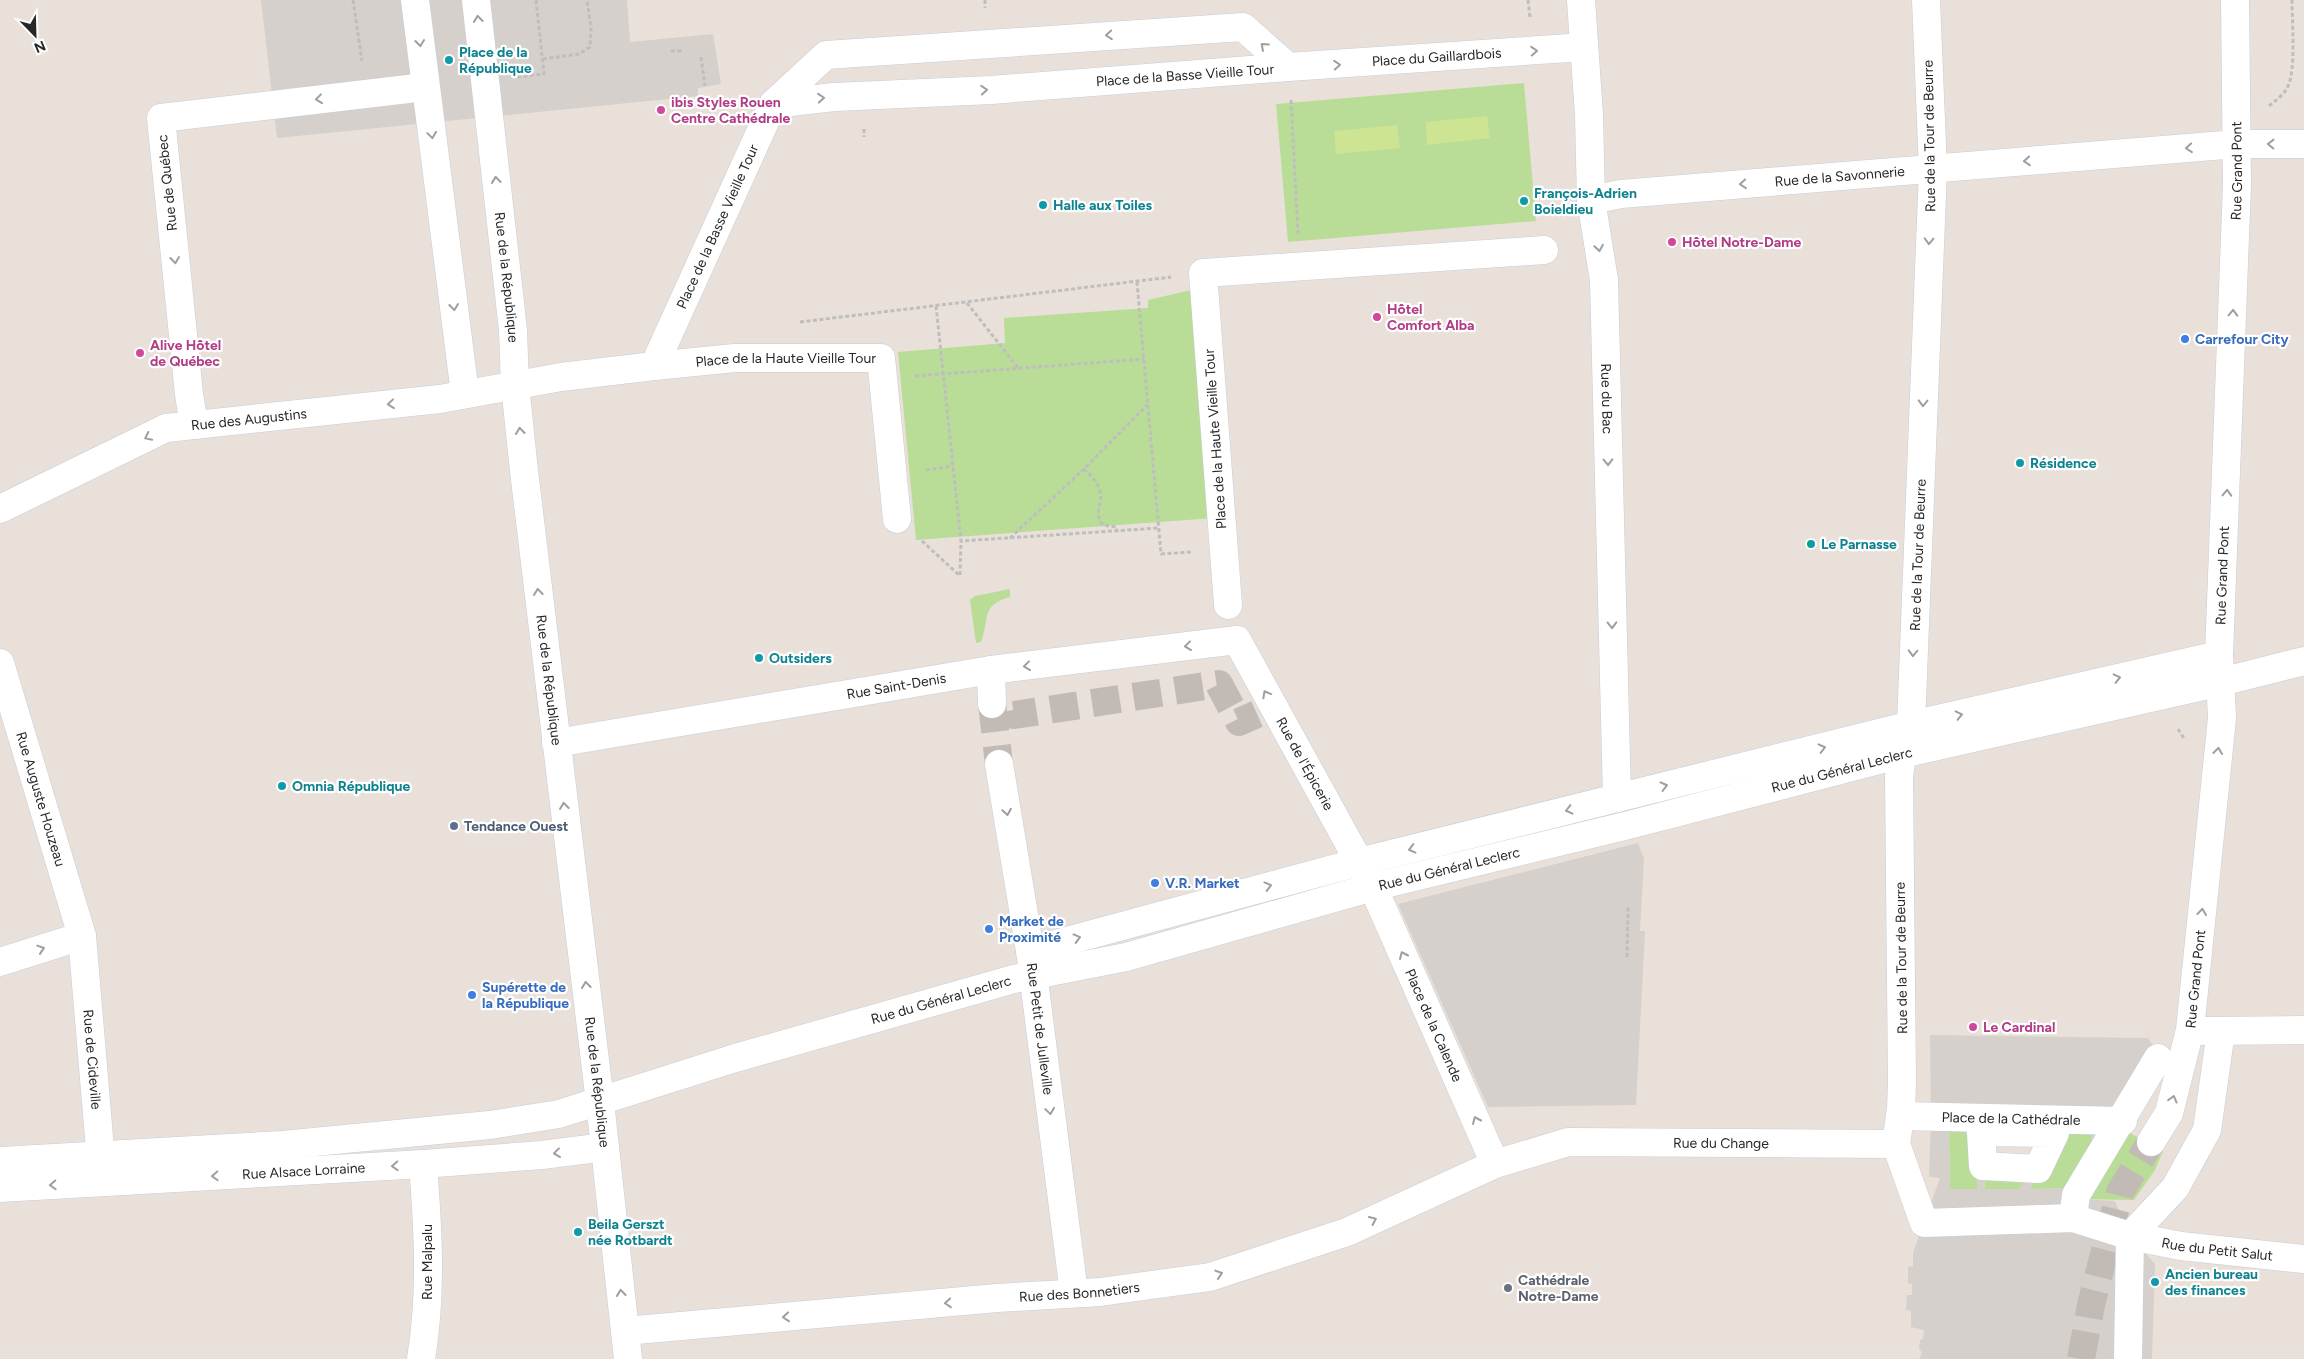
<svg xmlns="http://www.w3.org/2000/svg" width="2304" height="1359" font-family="Figtree,sans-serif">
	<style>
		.green { fill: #b9dd97 }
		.pitch { fill: #cde493 }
		.plaza { fill: #d5d0cb; fill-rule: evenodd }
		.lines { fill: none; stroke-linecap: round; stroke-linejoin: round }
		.minor-tunnel { stroke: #c2bbb5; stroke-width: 28; stroke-dasharray: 28 14; stroke-linecap: butt }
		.minor-casing { stroke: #c7cdd8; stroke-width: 29 }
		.path { stroke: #bebebe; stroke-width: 3; stroke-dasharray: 4 2.5; stroke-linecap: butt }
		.minor { stroke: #fff; stroke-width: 28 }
		.oneway { stroke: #9e9e9e }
		.culture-dot { fill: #0f9aa8; stroke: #fff; stroke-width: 2 }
		.hotel-dot { fill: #d1479c; stroke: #fff; stroke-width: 2 }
		.shop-dot { fill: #3f7fe0; stroke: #fff; stroke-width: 2 }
		.service-dot { fill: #5c6f8a; stroke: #fff; stroke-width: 2 }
		.worship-dot { fill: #6b7280; stroke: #fff; stroke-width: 2 }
		.labels { text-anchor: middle; stroke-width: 4.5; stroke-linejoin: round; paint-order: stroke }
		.culture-label { font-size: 14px; font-weight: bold; fill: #0d838f; stroke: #fff; text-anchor: start }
		.street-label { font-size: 14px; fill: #272727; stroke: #fff }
		.hotel-label { font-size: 14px; font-weight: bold; fill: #b23c85; stroke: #fff; text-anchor: start }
		.shop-label { font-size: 14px; font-weight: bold; fill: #366cbe; stroke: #fff; text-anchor: start }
		.service-label { font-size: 14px; font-weight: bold; fill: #4e5e75; stroke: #fff; text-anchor: start }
		.worship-label { font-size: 14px; font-weight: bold; fill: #5b616d; stroke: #fff; text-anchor: start }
	</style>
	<rect width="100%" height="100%" fill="#e9e0d9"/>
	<g class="green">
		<path d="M1524,83L1536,221L1288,242L1276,104Z"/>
		<path d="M1200,288L1214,518L916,540L898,352L1005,343L1004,318L1148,308V300Z"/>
		<path d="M1010,589V597C980,605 990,619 981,642L976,643L970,600L975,596Z"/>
		<path d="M1949,1131H1964L1977,1149V1189H1950Z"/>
		<path d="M2128,1132L2163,1151L2155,1170L2134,1200L2081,1199Z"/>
		<path d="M2055,1133H2092L2090,1162L2069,1188L2030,1189Z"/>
		<path d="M1983,1166L2028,1168L2020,1189H1985Z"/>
	</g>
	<g class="pitch">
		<path d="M1487,116L1490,138L1427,145L1426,122Z"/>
		<path d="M1397,125L1400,148L1336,154L1334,131Z"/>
	</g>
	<g class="plaza">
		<path d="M261,0H627L630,42L713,34L721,84L698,88V96L277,138Z"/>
		<path d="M1638,843L1644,859L1640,931H1645L1636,1105L1488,1107L1398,904Z"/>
		<path d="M1930,1035L2148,1038L2168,1070L2082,1199L2115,1201L2130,1236L2155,1264L2152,1359H1919L1922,1353L1919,1348L1920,1340L1923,1339L1924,1330L1911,1327V1311L1906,1310L1907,1295H1912V1284L1908,1283V1266L1913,1267V1253L1940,1178L1929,1177L1931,1117ZM1964,1131L1977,1149V1189H1950L1949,1132ZM1981,1132L2092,1133L2090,1162L2069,1188L2030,1189L2038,1169L2028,1168L2020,1189H1985Z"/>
	</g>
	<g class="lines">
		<g class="minor-tunnel">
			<path d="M992,704L999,764"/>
			<path d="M1013,710L1014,715L1219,684L1239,722L1257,714"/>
			<path d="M2081,1359L2091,1305L2120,1192L2151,1142"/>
		</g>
		<defs>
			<g id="minor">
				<path d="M415,0L465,394"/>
				<path id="s1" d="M476,0L513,330L515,385L524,471L600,1102L628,1359"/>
				<path id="s2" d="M1581,0L1589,115L1591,200L1604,280L1617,798"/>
				<path id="s3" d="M1288,67L1584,47"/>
				<path id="s4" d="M1591,200L1621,194L2237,144H2304"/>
				<path id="s5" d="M654,366L735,358H881L897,519"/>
				<path d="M194,425L189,394L161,118L425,87"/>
				<path id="s6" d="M0,509L166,428L440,399L561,377L654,366L773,104L826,55L1243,27L1288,67L991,90L834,97L773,104"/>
				<path d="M1228,605L1203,273L1544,250"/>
				<path id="s7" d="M0,663L82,936L102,1173"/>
				<path d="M991,670L992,704"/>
				<path id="s8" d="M556,743L991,670L1237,640L1373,887L1495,1164"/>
				<path id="s9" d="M999,764L1031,957L1074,1293"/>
				<path d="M1030,951L1359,862L1911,725L2219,655"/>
				<path d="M0,962L82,936"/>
				<path d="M2204,1031L2304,1030"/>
				<path id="s10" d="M1900,1116L2123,1121"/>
				<path d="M1981,1132L2055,1133L2038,1169L1983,1166Z"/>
				<path id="s11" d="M2151,1142L2169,1113L2190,1030L2222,718L2219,655L2237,184L2235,0"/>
				<path id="s12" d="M1896,1144L1924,1223L2073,1218L2130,1236L2181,1246L2304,1259"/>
				<path id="s13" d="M0,1161L283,1145L490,1125L559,1114L732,1059L1014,979L1126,957L1373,887L1629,825L1902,754L2221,682L2304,661"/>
				<path id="s14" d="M0,1188L423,1164L542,1155L605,1147"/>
				<path d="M2073,1218L2076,1195L2158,1058"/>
				<path d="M2130,1236L2175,1188L2207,1130L2221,1031"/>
				<path id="s15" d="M625,1331L997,1298L1100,1292L1210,1277L1347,1232L1495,1164L1568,1142L1896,1144L1901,1109L1902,1083L1899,777L1902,754L1911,725L1933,169L1926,0"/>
				<path d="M421,1359C432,1294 428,1229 423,1164"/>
				<path d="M2128,1359L2130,1236"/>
			</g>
		</defs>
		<use href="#minor" class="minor-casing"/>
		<g class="path">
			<path d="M353,0L362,61"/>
			<path d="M985,0V8"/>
			<path d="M1528,0L1530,17"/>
			<path d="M671,51H682"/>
			<path d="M701,57L705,86"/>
			<path d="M543,59L579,54L590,47L591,29L587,0"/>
			<path d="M517,77L544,74L536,0"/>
			<path d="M1291,100L1298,234"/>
			<path d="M2269,106C2276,100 2285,94 2288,86C2296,70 2292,20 2292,0"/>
			<path d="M864,129V137"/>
			<path d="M1137,282L1161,554L1191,552"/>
			<path d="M967,303L1018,368"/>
			<path d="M936,306L961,541L1159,528"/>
			<path d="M800,322L1171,277"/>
			<path d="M915,376L1144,359"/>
			<path d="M1084,469C1090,475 1098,482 1100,491C1103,505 1093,513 1103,525L1116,527L1117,531"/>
			<path d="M926,470L953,466"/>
			<path d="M1010,538L1084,469L1147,405"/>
			<path d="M922,541L960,576"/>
			<path d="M960,575L961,541"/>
			<path d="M2178,729L2185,740"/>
			<path d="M1627,957L1628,907"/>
		</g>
		<use href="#minor" class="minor"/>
	</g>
	<defs><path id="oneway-chevron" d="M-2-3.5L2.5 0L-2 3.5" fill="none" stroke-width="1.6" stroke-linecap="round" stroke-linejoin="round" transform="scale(1.25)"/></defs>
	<g class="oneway">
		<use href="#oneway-chevron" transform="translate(478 19) rotate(-96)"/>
		<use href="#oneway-chevron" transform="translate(1109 35) rotate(176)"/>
		<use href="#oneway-chevron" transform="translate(420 43) rotate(83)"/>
		<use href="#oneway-chevron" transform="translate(1264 46) rotate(-138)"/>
		<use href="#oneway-chevron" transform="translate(1534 51) rotate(-4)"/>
		<use href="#oneway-chevron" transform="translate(1337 65) rotate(-4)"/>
		<use href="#oneway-chevron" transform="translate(984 90) rotate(-4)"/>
		<use href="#oneway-chevron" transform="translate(821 98) rotate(-5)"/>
		<use href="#oneway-chevron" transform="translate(319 99) rotate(173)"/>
		<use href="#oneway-chevron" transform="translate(432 135) rotate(82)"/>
		<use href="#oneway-chevron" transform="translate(2271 144) rotate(-179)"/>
		<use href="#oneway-chevron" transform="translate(2189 148) rotate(175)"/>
		<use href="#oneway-chevron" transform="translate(2027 161) rotate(175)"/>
		<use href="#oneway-chevron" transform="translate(496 180) rotate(-96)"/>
		<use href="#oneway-chevron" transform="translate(1743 184) rotate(175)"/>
		<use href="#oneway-chevron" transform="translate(1929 241) rotate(92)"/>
		<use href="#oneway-chevron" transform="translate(1599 248) rotate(81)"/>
		<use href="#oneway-chevron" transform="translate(175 260) rotate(84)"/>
		<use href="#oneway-chevron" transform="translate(454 307) rotate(83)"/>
		<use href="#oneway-chevron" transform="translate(2233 313) rotate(-88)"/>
		<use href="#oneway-chevron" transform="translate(1923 403) rotate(92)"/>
		<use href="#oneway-chevron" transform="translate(391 404) rotate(174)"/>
		<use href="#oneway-chevron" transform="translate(520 431) rotate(-96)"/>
		<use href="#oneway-chevron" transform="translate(148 437) rotate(154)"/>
		<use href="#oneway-chevron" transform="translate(1608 462) rotate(89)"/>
		<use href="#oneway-chevron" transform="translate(2227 493) rotate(-88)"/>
		<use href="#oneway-chevron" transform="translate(538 592) rotate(-97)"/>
		<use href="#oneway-chevron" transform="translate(1612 625) rotate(89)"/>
		<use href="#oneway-chevron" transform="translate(1188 646) rotate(173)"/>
		<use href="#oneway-chevron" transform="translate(1913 653) rotate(92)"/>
		<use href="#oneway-chevron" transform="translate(1027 666) rotate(173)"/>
		<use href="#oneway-chevron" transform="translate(2117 678) rotate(-13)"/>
		<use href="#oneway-chevron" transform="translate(1266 694) rotate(-119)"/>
		<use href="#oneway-chevron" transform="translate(1959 715) rotate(-13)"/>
		<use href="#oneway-chevron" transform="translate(1822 748) rotate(-14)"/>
		<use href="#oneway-chevron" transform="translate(2218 751) rotate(-84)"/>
		<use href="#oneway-chevron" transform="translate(1664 786) rotate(-14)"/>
		<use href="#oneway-chevron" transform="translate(564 806) rotate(-97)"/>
		<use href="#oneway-chevron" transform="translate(1569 810) rotate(166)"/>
		<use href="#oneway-chevron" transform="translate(1007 812) rotate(81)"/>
		<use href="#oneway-chevron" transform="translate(1412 849) rotate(166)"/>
		<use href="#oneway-chevron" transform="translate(1268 886) rotate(-15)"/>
		<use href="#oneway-chevron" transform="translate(2202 912) rotate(-84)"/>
		<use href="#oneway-chevron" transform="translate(1077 938) rotate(-15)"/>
		<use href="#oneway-chevron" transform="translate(41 949) rotate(-18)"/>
		<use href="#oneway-chevron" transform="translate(1403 955) rotate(-114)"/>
		<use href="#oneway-chevron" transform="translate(586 985) rotate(-97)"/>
		<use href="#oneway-chevron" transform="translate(2173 1099) rotate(-75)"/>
		<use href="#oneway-chevron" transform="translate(1050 1111) rotate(82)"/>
		<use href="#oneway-chevron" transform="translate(1476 1120) rotate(-114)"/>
		<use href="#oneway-chevron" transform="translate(557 1153) rotate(173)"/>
		<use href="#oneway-chevron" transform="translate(395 1166) rotate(177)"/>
		<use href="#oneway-chevron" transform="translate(215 1176) rotate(177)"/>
		<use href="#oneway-chevron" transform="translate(53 1185) rotate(177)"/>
		<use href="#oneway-chevron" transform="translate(1373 1220) rotate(-25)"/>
		<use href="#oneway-chevron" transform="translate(1219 1274) rotate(-18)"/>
		<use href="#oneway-chevron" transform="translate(621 1293) rotate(-96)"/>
		<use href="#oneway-chevron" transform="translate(948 1303) rotate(175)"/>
		<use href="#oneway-chevron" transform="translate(786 1317) rotate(175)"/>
	</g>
	<g class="culture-dot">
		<circle cx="449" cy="60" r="5"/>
		<circle cx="1524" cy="201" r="5"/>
		<circle cx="1043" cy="205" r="5"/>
		<circle cx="2020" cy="463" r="5"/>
		<circle cx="1811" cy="544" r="5"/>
		<circle cx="759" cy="658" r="5"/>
		<circle cx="282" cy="786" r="5"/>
		<circle cx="578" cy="1232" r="5"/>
		<circle cx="2155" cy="1282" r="5"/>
	</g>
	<g class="hotel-dot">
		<circle cx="661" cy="110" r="5"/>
		<circle cx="1672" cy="242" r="5"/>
		<circle cx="1377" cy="317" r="5"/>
		<circle cx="140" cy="353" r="5"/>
		<circle cx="1973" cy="1027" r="5"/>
	</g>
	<g class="shop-dot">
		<circle cx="2185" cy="339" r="5"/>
		<circle cx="1155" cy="883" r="5"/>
		<circle cx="989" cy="929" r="5"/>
		<circle cx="472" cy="995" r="5"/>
	</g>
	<circle class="service-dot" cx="454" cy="826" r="5"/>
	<circle class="worship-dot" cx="1508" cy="1288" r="5"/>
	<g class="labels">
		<g class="culture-label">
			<text x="459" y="57">Place de la<tspan x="459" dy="16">République</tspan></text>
			<text x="1534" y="198">François-Adrien<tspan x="1534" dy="16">Boieldieu</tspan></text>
			<text x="1053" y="210">Halle aux Toiles</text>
			<text x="2030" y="468">Résidence</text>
			<text x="1821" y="549">Le Parnasse</text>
			<text x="769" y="663">Outsiders</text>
			<text x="292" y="791">Omnia République</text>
			<text x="588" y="1229">Beila Gerszt<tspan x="588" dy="16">née Rotbardt</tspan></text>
			<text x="2165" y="1279">Ancien bureau<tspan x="2165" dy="16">des finances</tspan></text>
		</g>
		<g class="street-label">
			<text dy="5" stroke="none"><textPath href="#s3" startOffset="149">Place du Gaillardbois</textPath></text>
			<text transform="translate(1185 75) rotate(-4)" y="5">Place de la Basse Vieille Tour</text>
			<text transform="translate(1929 136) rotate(-91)" y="5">Rue de la Tour de Beurre</text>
			<text dy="5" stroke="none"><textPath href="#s11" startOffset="981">Rue Grand Pont</textPath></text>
			<text dy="5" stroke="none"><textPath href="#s4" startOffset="250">Rue de la Savonnerie</textPath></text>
			<text transform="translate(167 183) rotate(-96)" y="5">Rue de Québec</text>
			<text dy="5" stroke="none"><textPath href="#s6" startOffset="830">Place de la Basse Vieille Tour</textPath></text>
			<text dy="5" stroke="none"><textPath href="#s1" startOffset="279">Rue de la République</textPath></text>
			<text dy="5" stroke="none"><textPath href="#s5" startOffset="132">Place de la Haute Vieille Tour</textPath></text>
			<text dy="5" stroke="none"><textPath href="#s2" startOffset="400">Rue du Bac</textPath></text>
			<text dy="5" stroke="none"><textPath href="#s6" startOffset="268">Rue des Augustins</textPath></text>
			<text transform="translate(1215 439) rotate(-94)" y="5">Place de la Haute Vieille Tour</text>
			<text dy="5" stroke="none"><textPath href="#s15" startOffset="1890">Rue de la Tour de Beurre</textPath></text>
			<text dy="5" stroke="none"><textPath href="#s11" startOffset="576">Rue Grand Pont</textPath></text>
			<text dy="5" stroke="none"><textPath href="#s1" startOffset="684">Rue de la République</textPath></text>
			<text dy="5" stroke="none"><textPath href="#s8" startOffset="345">Rue Saint-Denis</textPath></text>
			<text dy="5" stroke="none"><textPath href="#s8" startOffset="830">Rue de l'Épicerie</textPath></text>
			<text dy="5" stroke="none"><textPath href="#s13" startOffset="1890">Rue du Général Leclerc</textPath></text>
			<text dy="5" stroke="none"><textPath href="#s7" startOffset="142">Rue Auguste Houzeau</textPath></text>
			<text dy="5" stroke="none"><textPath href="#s13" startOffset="1485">Rue du Général Leclerc</textPath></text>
			<text transform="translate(1901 958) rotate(-91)" y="5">Rue de la Tour de Beurre</text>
			<text dy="5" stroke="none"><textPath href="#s11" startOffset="171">Rue Grand Pont</textPath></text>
			<text dy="5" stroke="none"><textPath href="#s13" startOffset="960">Rue du Général Leclerc</textPath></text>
			<text dy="5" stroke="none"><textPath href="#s8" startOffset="1122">Place de la Calende</textPath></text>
			<text dy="5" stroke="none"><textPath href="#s9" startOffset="268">Rue Petit de Julleville</textPath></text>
			<text dy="5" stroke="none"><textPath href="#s7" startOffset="409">Rue de Cideville</textPath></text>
			<text dy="5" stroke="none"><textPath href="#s1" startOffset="1089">Rue de la République</textPath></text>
			<text dy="5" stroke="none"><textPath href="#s10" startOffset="111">Place de la Cathédrale</textPath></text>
			<text dy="5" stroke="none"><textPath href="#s15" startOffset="1124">Rue du Change</textPath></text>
			<text dy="5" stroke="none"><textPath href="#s14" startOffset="304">Rue Alsace Lorraine</textPath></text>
			<text dy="5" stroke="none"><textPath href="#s12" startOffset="381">Rue du Petit Salut</textPath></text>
			<text transform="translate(427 1262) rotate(-90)" y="5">Rue Malpalu</text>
			<text dy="5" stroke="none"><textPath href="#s15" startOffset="456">Rue des Bonnetiers</textPath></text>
		</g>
		<g class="hotel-label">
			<text x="671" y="107">ibis Styles Rouen<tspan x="671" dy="16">Centre Cathédrale</tspan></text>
			<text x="1682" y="247">Hôtel Notre-Dame</text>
			<text x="1387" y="314">Hôtel<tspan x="1387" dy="16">Comfort Alba</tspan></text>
			<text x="150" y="350">Alive Hôtel<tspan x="150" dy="16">de Québec</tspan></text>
			<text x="1983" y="1032">Le Cardinal</text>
		</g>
		<g class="shop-label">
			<text x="2195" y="344">Carrefour City</text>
			<text x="1165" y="888">V.R. Market</text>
			<text x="999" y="926">Market de<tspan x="999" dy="16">Proximité</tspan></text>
			<text x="482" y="992">Supérette de<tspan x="482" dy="16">la République</tspan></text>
		</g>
		<g class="service-label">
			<text x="464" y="831">Tendance Ouest</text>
		</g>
		<g class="worship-label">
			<text x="1518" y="1285">Cathédrale<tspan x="1518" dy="16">Notre-Dame</tspan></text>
		</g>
	</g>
	<g transform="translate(35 35) rotate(157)" stroke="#ffffff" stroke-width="4" paint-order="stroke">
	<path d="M0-4L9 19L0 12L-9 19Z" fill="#272727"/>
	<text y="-8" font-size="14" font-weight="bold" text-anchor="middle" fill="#272727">N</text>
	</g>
</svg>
